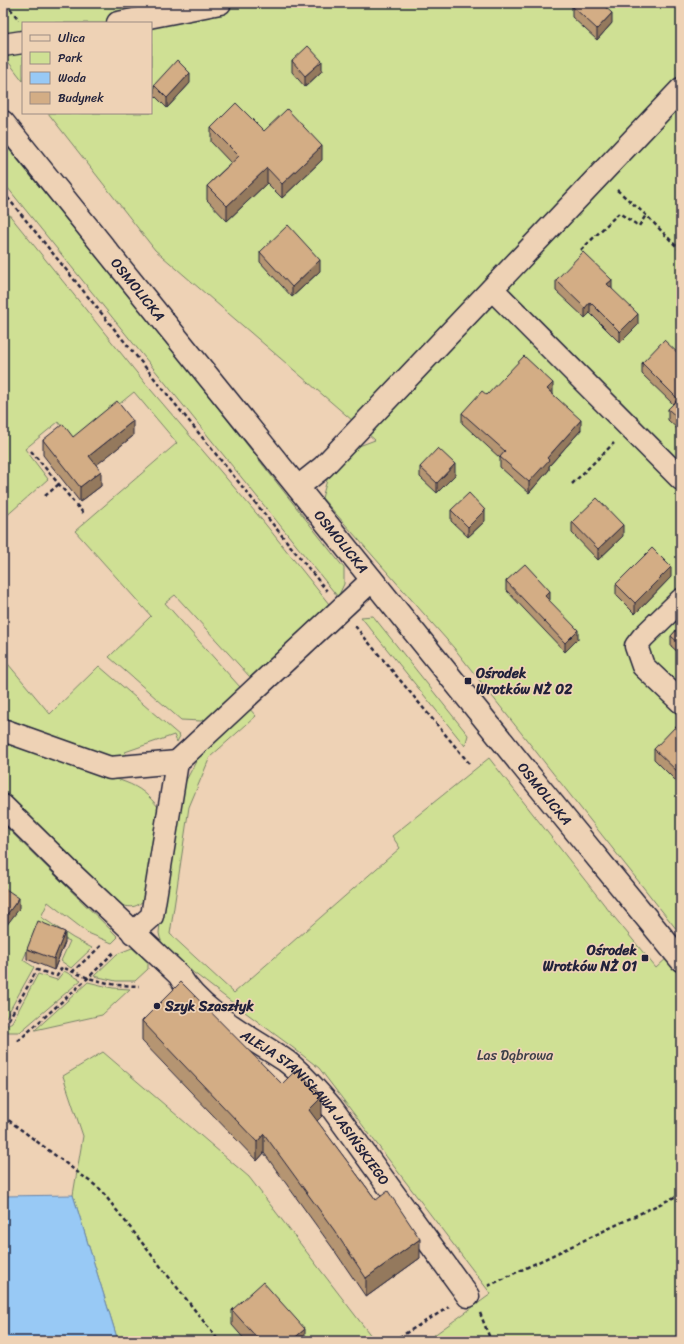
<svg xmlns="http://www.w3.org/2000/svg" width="684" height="1344" font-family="Sriracha,sans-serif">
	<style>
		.green { fill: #cfe094; stroke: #788168 }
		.water { fill: #98c9f5; stroke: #6986ab }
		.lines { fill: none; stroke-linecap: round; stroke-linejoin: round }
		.minor-casing { stroke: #22223b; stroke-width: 25 }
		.path { stroke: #22223b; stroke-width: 2.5; stroke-dasharray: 4 3; stroke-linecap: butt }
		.minor { stroke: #eed2b5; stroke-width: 22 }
		.wall { fill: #b59572; stroke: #22223b }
		.shaded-wall { fill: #94795d; stroke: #22223b }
		.building { fill: #d3ad85; stroke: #22223b }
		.poi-dot { fill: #22223b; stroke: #eed2b5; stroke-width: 1.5 }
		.labels { text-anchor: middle; stroke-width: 3.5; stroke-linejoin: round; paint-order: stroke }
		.street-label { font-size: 14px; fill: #22223b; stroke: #eed2b5 }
		.poi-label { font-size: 14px; font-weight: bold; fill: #22223b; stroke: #eed2b5; text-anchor: start }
		.park-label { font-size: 14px; fill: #3c3e48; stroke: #eed2b5 }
	</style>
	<rect width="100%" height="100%" fill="#eed2b5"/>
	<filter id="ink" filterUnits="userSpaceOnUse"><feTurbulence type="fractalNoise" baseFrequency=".025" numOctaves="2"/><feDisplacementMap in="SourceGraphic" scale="8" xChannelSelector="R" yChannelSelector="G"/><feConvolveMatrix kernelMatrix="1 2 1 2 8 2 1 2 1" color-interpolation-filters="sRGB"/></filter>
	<g filter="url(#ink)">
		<g class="green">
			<path d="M3,3H681V935L454,648L322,498L330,469L351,449L375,440L155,250L48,113H151V23H23V81L3,55Z"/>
			<path d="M3,142L178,357L344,568V584L338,597L3,182Z"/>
			<path d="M3,207L145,383L262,520L329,604L250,677L175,595L165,603L240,687L216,716L201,721L181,720L109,657L151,616L75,531L177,443L134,392L74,441L58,422L25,449L48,479L3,519Z"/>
			<path d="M373,616L468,735L465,746L361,617Z"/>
			<path d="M3,658L50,714L99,666L180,736L177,742L174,735L125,752L129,760H114L3,717Z"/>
			<path d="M248,707L256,716L210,757L189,807L170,934L234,993L400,848L392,836L489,758L610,912L656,968L681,945V1341H426L491,1294L319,1068C283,1039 246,1014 211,986C196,974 179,963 166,949C162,944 160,939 159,933L167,855L181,790L203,748Z"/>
			<path d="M3,738L125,782C141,788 148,795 159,808L146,898C136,908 133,908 120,905L3,790Z"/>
			<path d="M3,824L118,937L112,943L88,933L48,902L41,917L73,938L92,948L71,968L61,961L70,941L37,928L23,960L34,967L6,1017L3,1019Z"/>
			<path d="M132,948L148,962V969L135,981H116L94,976L117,954Z"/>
			<path d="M64,971L81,980L20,1032H3V1028L12,1022L38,974L57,980Z"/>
			<path d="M88,982L113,988L130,989L102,1015L35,1030Z"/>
			<path d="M103,1052L249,1177L375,1341H118L73,1195L83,1136L63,1076Z"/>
		</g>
		<path class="water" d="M73,1195L118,1341H3V1196Z"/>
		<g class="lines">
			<defs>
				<g id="minor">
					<path d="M118,23L220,3"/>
					<path d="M3,45L23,42"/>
					<path id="s1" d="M3,122L540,788L681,960"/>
					<path d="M492,289L681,479"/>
					<path d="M298,487L323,467L681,89"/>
					<path d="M681,600L643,637L636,646L643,666L681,702"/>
					<path d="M3,730L110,768L177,762"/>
					<path id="s2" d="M3,806L73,875L179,975C199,1011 252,1038 286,1061C303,1074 317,1091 331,1107L468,1296"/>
					<path d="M133,933L152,916L177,762L372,580"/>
				</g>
			</defs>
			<use href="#minor" class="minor-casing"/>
			<g class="path">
				<path d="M6,3L19,20"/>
				<path d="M617,190L646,215L681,251"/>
				<path d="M3,192L327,591"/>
				<path d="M581,250L619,213L639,226L646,215"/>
				<path d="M31,451L84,514"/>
				<path d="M572,484L614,443"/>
				<path d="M45,496L59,484"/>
				<path d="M355,626L469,763"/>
				<path d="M72,972L101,946"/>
				<path d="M3,1024L9,1019L37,970L57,976L62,967L88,978L116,985L139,986"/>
				<path d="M18,1041L88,978L115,951"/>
				<path d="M3,1059L6,1045"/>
				<path d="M3,1116L100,1189L219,1341"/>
				<path d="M488,1286L681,1194"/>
				<path d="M480,1313L491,1341"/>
				<path d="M393,1341L449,1307"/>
			</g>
			<use href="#minor" class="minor"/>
		</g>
		<g class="wall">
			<path d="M572,6L612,23L597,40L572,17Z"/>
			<path d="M292,61L322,71L305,87L292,72Z"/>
			<path d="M190,83L167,108L154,95V85Z"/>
			<path d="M211,128L264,131L322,160L282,198L267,183L227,221L207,200V186L231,163L211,142Z"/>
			<path d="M260,252L320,271L292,297L260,262Z"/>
			<path d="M556,280L612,289L638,325L620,343L590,313L585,318L556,291Z"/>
			<path d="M681,356V432L668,420V409L673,404L642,374V363Z"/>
			<path d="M553,394L581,430L549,466V470L529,493L500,467V458L462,423V413L487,395Z"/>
			<path d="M133,436L96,465L101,486L80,502L43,455V440L73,437Z"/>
			<path d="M420,467L455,475L437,493L420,477Z"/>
			<path d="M451,510L485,521L468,537L451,521Z"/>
			<path d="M572,522L623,536L598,560L572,533Z"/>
			<path d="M671,577L635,614L616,595V584Z"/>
			<path d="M506,581L550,600L549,601L578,639L565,652L506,590Z"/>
			<path d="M681,625V655L671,646V636Z"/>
			<path d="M681,731L679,784L654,759V749Z"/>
			<path d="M65,942L54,970L27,959V949Z"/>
			<path d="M142,1021L282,1084L322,1116L317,1121L376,1200L420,1258L366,1297L334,1250L264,1153L257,1161L142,1041Z"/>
			<path d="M232,1310L305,1341H246L232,1325Z"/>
		</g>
		<g class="shaded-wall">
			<path d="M612,13V23L597,40V29Z"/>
			<path d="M322,61V71L305,87V76Z"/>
			<path d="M190,73V83L167,108V98Z"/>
			<path d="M322,146V160L282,198V184Z"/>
			<path d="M267,168V183L227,221V206Z"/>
			<path d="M320,260V271L292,297V287Z"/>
			<path d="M612,280V290L607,284Z"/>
			<path d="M590,302V313L585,318V308Z"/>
			<path d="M638,314V325L620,343V332Z"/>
			<path d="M553,383V394L547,389Z"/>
			<path d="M581,420V430L549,466V470L529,493V482L547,458Z"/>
			<path d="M133,421V436L89,471V456Z"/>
			<path d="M455,464V475L437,493V483Z"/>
			<path d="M101,471V486L80,502V487Z"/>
			<path d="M485,510V521L468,537V527Z"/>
			<path d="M623,525V536L598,560V549Z"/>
			<path d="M671,567V577L635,614V603Z"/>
			<path d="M550,591V600L545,605V596Z"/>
			<path d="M578,630V639L565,652V643Z"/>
			<path d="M681,771V782L679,784V773Z"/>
			<path d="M19,898V909L3,930V920Z"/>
			<path d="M65,932V942L54,970V959Z"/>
			<path d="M322,1097V1116L309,1129V1110Z"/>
			<path d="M264,1134V1153L257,1161V1142Z"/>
			<path d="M420,1239V1258L366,1297V1278Z"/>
			<path d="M305,1329V1341H291Z"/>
		</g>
		<g class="building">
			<path d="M575,3H601L612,13L597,29L572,6Z"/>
			<path d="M308,46L322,61L305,76L292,61Z"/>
			<path d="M177,60L190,73L167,98L154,85Z"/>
			<path d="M236,103L264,131L287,109L322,146L282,184L267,168L227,206L207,186L239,156L211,128Z"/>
			<path d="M288,225L320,260L292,287L260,252Z"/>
			<path d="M583,252L612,280L607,284L638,314L620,332L590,302L585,308L556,280Z"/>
			<path d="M664,340L681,356V421L668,409L678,399L642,363Z"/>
			<path d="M524,356L553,383L547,389L581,420L547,458L549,460L529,482L500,457L505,451L462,413L482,391L487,395Z"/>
			<path d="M117,401L133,421L89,456L101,471L80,487L43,440L63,424L73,437Z"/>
			<path d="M438,448L455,464L437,483L420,467Z"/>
			<path d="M469,493L485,510L468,527L451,510Z"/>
			<path d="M597,498L623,525L598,549L572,522Z"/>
			<path d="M652,548L671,567L635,603L616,584Z"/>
			<path d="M525,564L550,591L545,596L578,630L565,643L506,581Z"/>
			<path d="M681,625V645L671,636Z"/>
			<path d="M676,726L681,731V771L679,773L654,749Z"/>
			<path d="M3,887L19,898L3,920Z"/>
			<path d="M38,921L65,932L54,959L27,949Z"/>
			<path d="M181,982L282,1084L297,1069L322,1097L309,1110L376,1200L388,1191L420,1239L366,1278L334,1230L264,1134L257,1142L142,1021Z"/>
			<path d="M263,1282L305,1329L291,1341H260L232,1310Z"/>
		</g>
	</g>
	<g class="poi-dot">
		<rect x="464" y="677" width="8" height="8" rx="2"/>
		<rect x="641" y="954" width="8" height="8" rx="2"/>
		<circle cx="157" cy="1006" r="4"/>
	</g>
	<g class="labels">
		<g class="street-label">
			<text dy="5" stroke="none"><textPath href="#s1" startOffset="215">OSMOLICKA</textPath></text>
			<text dy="5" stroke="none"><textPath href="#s1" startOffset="539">OSMOLICKA</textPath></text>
			<text dy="5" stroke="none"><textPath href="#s1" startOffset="863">OSMOLICKA</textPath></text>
			<text dy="5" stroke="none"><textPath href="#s2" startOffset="436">ALEJA STANISŁAWA JASIŃSKIEGO</textPath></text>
		</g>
		<g class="poi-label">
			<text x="476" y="678">Ośrodek<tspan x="476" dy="16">Wrotków NŻ 02</tspan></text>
			<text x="637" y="955" text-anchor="end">Ośrodek<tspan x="637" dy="16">Wrotków NŻ 01</tspan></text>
			<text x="165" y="1011">Szyk Szaszłyk</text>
		</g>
		<g class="park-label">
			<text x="515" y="1060">Las Dąbrowa</text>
		</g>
	</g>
	<rect width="684" height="1344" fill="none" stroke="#eed2b5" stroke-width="16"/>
	<rect x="8" y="8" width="668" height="1328" fill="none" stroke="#22223b" stroke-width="1.5" filter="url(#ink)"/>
	<rect x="22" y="22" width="130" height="92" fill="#eed2b5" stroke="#9c8c84"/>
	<rect x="30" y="35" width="20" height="6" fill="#eed2b5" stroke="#9c8c84"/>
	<text x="58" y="42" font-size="12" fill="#22223b">Ulica</text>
	<rect x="30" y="52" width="20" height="12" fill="#cfe094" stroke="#9c8c84"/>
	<text x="58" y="62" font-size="12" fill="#22223b">Park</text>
	<rect x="30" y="72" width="20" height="12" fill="#98c9f5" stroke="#9c8c84"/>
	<text x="58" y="82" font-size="12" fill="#22223b">Woda</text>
	<rect x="30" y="92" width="20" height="12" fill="#d3ad85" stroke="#9c8c84"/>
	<text x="58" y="102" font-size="12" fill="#22223b">Budynek</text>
</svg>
